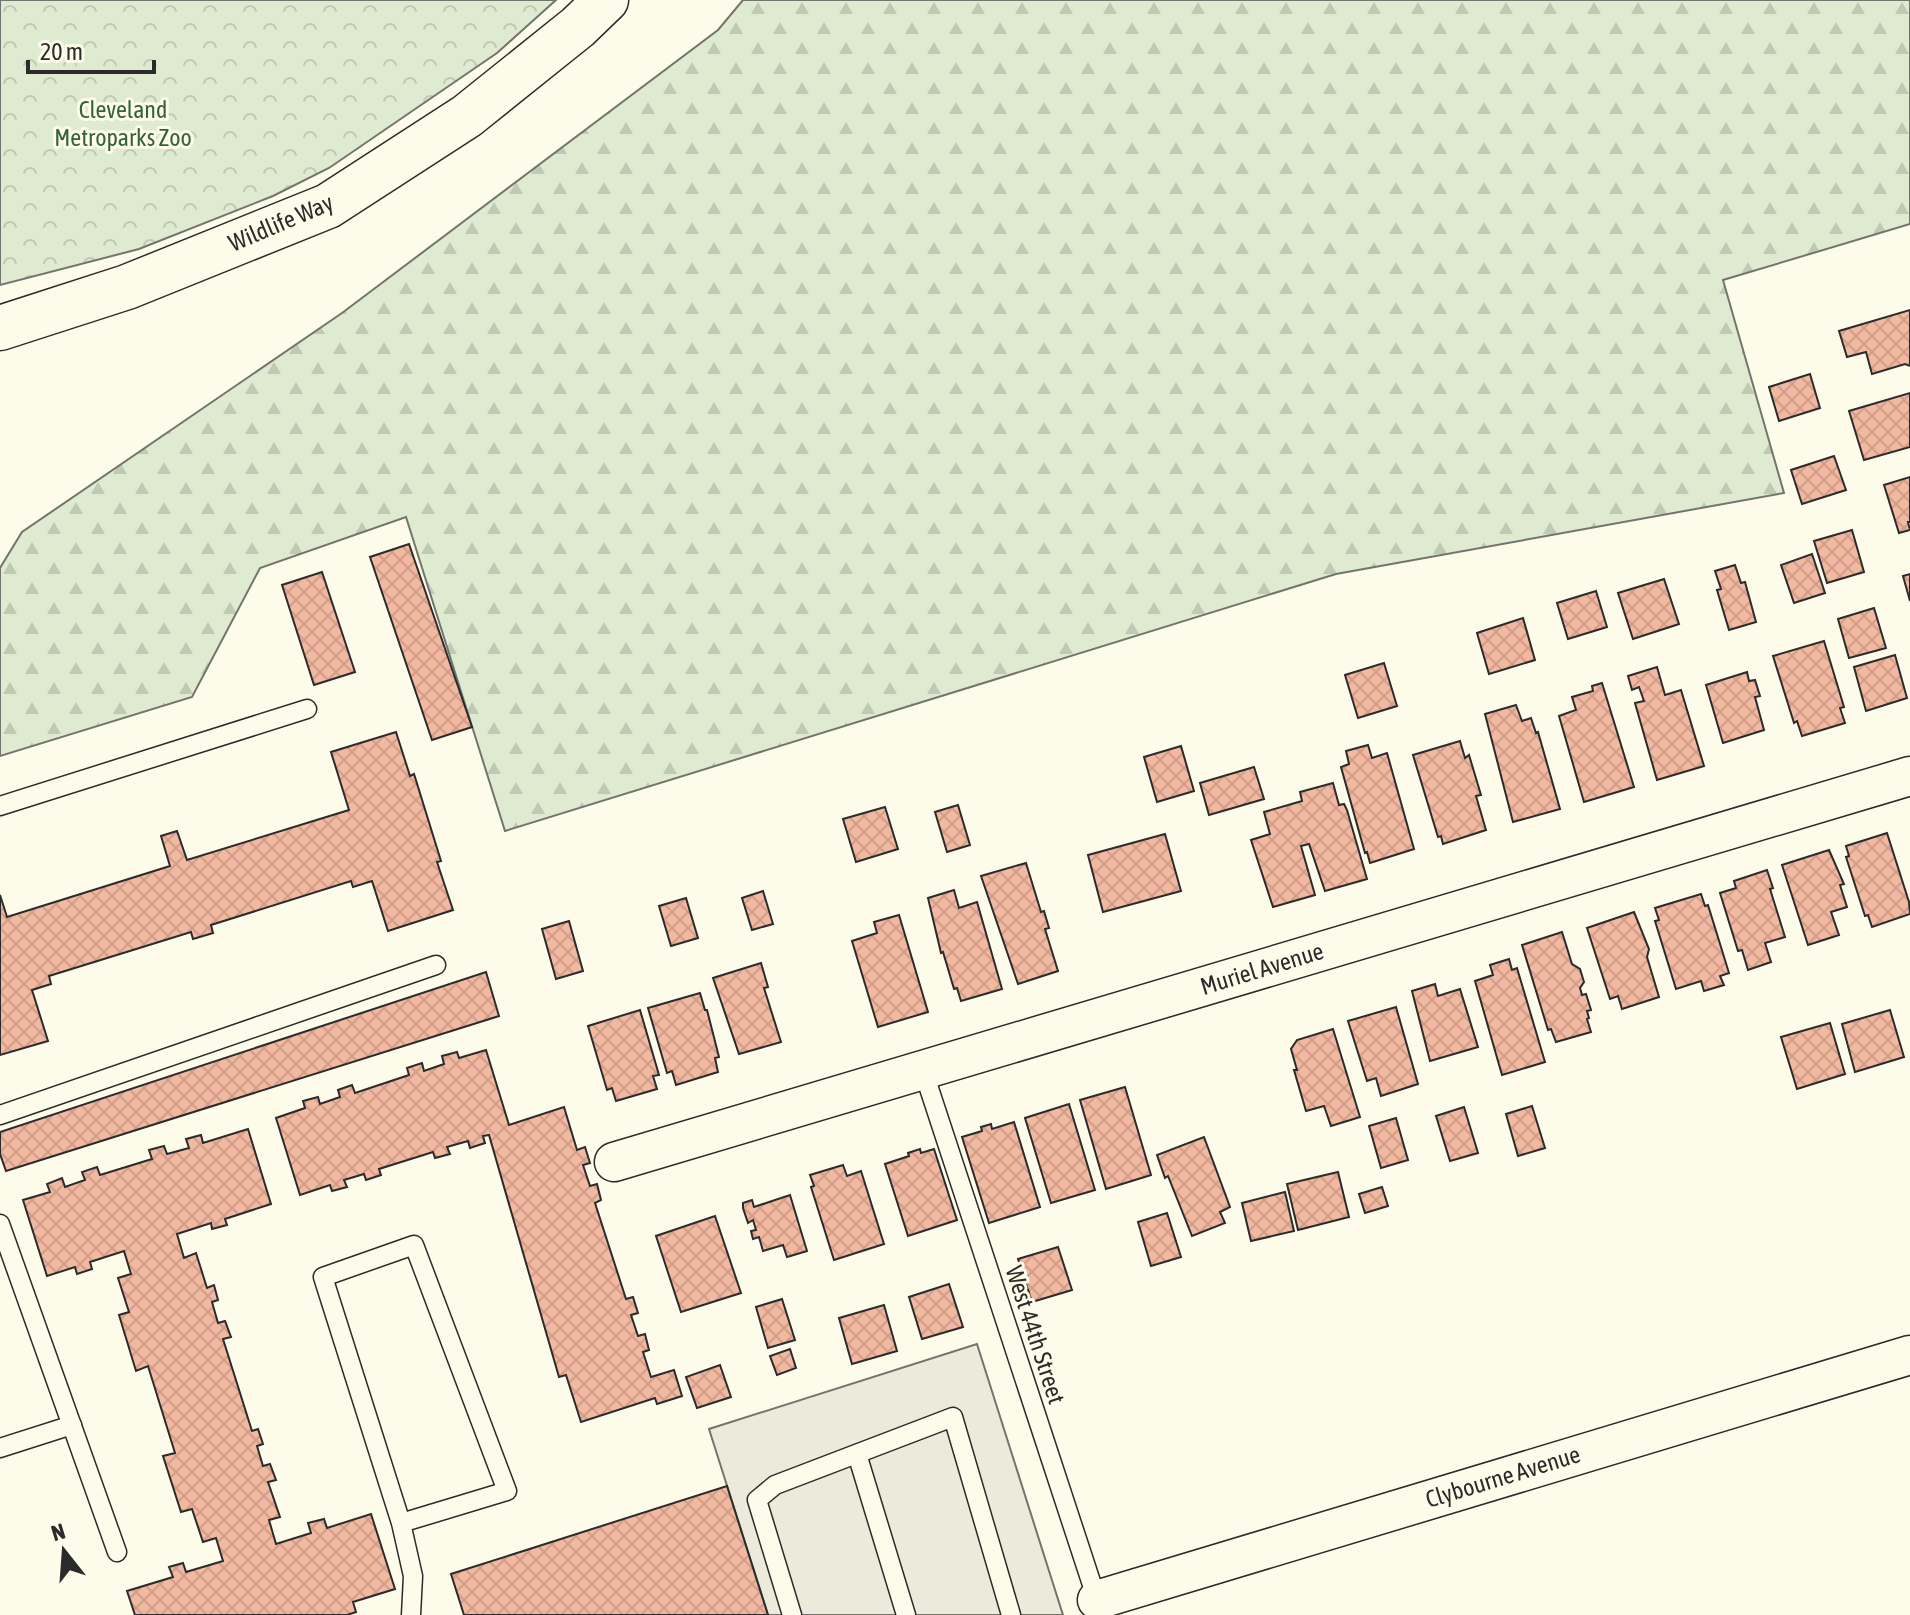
<svg xmlns="http://www.w3.org/2000/svg" width="1910" height="1615" font-family="'Asap Condensed',sans-serif">
	<style>
		.forest { fill: url(#forest-firs); stroke: #74746e; stroke-width: 2 }
		.park { fill: url(#park-crowns); stroke: #74746e; stroke-width: 2 }
		.parking { fill: #eceadb; stroke: #74746e; stroke-width: 2 }
		.building { fill: url(#building-cross-hatch); stroke: #2b2b2b; stroke-width: 2 }
		.lines { fill: none; stroke-linecap: round; stroke-linejoin: round }
		.lane-casing { stroke: #2b2b2b; stroke-width: 21 }
		.street-casing { stroke: #2b2b2b; stroke-width: 41 }
		.secondary-casing { stroke: #2b2b2b; stroke-width: 47 }
		.lane { stroke: #fdfbea; stroke-width: 18 }
		.street { stroke: #fdfbea; stroke-width: 38 }
		.secondary { stroke: #fdfbea; stroke-width: 44 }
		.labels { text-anchor: middle; stroke-width: 6; stroke-linejoin: round; paint-order: stroke }
		.park-label { font-size: 24px; fill: #34623c; stroke: #fdfbea }
		.street-label { font-size: 24px; fill: #2b2b2b; stroke: #fdfbea }
	</style>
	<defs>
		<pattern id="forest-firs" width="22" height="20" patternUnits="userSpaceOnUse" patternTransform="scale(2)"><rect width="22" height="20" fill="#deebd1"/><path d="M5 1l3.5 6h-7zM16 11l3.5 6h-7z" fill="#bfcab4"/></pattern>
		<pattern id="park-crowns" width="20" height="18" patternUnits="userSpaceOnUse" patternTransform="scale(2)"><rect width="20" height="18" fill="#deebd1"/><path d="M2 6a3 3 0 1 1 6 0M12 15a3 3 0 1 1 6 0" fill="none" stroke="#bfcab4"/></pattern>
		<pattern id="building-cross-hatch" width="8" height="8" patternUnits="userSpaceOnUse" patternTransform="scale(2)"><rect width="8" height="8" fill="#f2b8a0"/><path d="M0 0l8 8M0 8l8-8" fill="none" stroke="#d09e8a"/></pattern>
	</defs>
	<rect width="100%" height="100%" fill="#fdfbea"/>
	<path class="forest" d="M743,0H1910V224L1723,280L1784,493L1336,574L505,831L406,517L260,568L192,697L0,756V568L22,532L342,313L718,30Z"/>
	<path class="park" d="M0,0H556L497,53L329,168L273,196L139,249L0,285Z"/>
	<path class="parking" d="M977,1344L1063,1615H768L709,1429Z"/>
	<g class="building">
		<path d="M1910,310V366L1905,364L1872,374L1866,352L1847,357L1839,331Z"/>
		<path d="M1810,374L1820,408L1779,421L1769,387Z"/>
		<path d="M1910,393V447L1864,460L1849,411Z"/>
		<path d="M1834,456L1846,490L1802,504L1791,470Z"/>
		<path d="M1910,477V522H1908L1910,530L1899,533L1884,485Z"/>
		<path d="M1852,530L1864,572L1827,583L1814,541Z"/>
		<path d="M409,544L472,727L432,740L370,557Z"/>
		<path d="M1812,554L1825,593L1794,603L1781,565Z"/>
		<path d="M1735,565L1741,583L1745,582L1756,622L1729,630L1717,590L1721,589L1715,571Z"/>
		<path d="M322,572L355,672L314,685L282,585Z"/>
		<path d="M1910,574V601L1903,576Z"/>
		<path d="M1664,579L1679,624L1633,639L1618,593Z"/>
		<path d="M1596,591L1607,627L1568,639L1557,603Z"/>
		<path d="M1874,608L1886,648L1849,658L1838,619Z"/>
		<path d="M1523,618L1535,660L1489,674L1477,633Z"/>
		<path d="M1824,641L1844,707L1840,708L1845,723L1802,736L1797,721L1794,723L1773,656Z"/>
		<path d="M1895,655L1907,698L1866,711L1854,667Z"/>
		<path d="M1384,663L1397,706L1358,718L1345,675Z"/>
		<path d="M1657,667L1665,695L1681,690L1704,766L1657,780L1635,703L1644,701L1639,687L1632,690L1628,676Z"/>
		<path d="M1747,672L1749,681L1755,680L1760,696L1755,697L1764,730L1723,743L1706,685Z"/>
		<path d="M1602,683L1634,787L1584,802L1559,716L1576,710L1572,697L1593,691L1592,686Z"/>
		<path d="M1516,705L1522,721L1531,718L1536,733L1538,732L1560,809L1513,822L1485,714Z"/>
		<path d="M396,732L410,776L414,774L441,861L437,862L453,910L388,931L372,881L353,887L351,881L211,925L213,933L193,939L191,932L49,976L51,984L32,990L48,1041L0,1055V895L7,917L170,866L161,836L177,831L187,860L349,810L331,752Z"/>
		<path d="M1460,741L1465,758L1469,755L1481,795L1476,796L1486,830L1443,844L1441,836L1438,837L1413,755Z"/>
		<path d="M1368,745L1372,758L1387,753L1414,849L1370,863L1367,852L1365,853L1341,767L1349,764L1346,751Z"/>
		<path d="M1181,746L1194,791L1157,802L1144,757Z"/>
		<path d="M1254,767L1264,799L1209,815L1200,783Z"/>
		<path d="M1333,783L1339,805L1344,804L1347,810L1367,879L1325,891L1309,844L1301,846L1315,895L1273,907L1251,840L1270,834L1264,812L1302,801L1300,792Z"/>
		<path d="M958,805L970,845L947,852L935,812Z"/>
		<path d="M885,807L898,849L856,862L843,819Z"/>
		<path d="M1887,833L1909,902L1910,914L1872,927L1868,915L1865,916L1846,857L1849,856L1846,846Z"/>
		<path d="M1165,834L1181,891L1103,912L1088,855Z"/>
		<path d="M1829,850L1844,884L1840,885L1847,907L1831,912L1839,935L1808,945L1782,865Z"/>
		<path d="M1026,863L1041,912L1044,911L1049,928L1045,929L1058,971L1018,984L981,876Z"/>
		<path d="M1767,870L1773,888L1770,889L1785,937L1765,943L1771,962L1748,970L1742,950L1738,951L1720,893L1736,888L1734,881Z"/>
		<path d="M954,890L959,908L977,902L1002,989L961,1001L957,988L954,989L943,952L941,953L928,898Z"/>
		<path d="M763,891L773,924L752,930L742,898Z"/>
		<path d="M1701,894L1705,906L1708,905L1729,973L1720,976L1724,985L1704,991L1701,981L1676,989L1655,921L1659,920L1655,908Z"/>
		<path d="M686,898L698,938L671,946L659,906Z"/>
		<path d="M1634,912L1649,949L1647,957L1659,997L1622,1009L1618,996L1610,999L1587,928Z"/>
		<path d="M899,915L928,1012L878,1027L852,941L877,933L874,922Z"/>
		<path d="M569,921L583,971L556,979L542,929Z"/>
		<path d="M1562,932L1572,964L1580,969L1584,982L1580,988L1582,995L1586,994L1591,1010L1587,1011L1589,1018L1587,1019L1591,1032L1556,1042L1551,1029L1548,1030L1522,945Z"/>
		<path d="M1509,959L1512,970L1517,968L1545,1062L1502,1075L1475,981L1493,975L1490,965Z"/>
		<path d="M761,963L768,987L764,988L781,1042L739,1054L713,978Z"/>
		<path d="M486,972L499,1016L6,1171L0,1154V1132Z"/>
		<path d="M1435,984L1438,996L1460,989L1478,1047L1430,1061L1412,991Z"/>
		<path d="M700,993L705,1010H707L719,1057L715,1058L718,1072L676,1085L672,1071L667,1073L648,1008Z"/>
		<path d="M1396,1007L1418,1084L1381,1096L1376,1078L1367,1081L1348,1021Z"/>
		<path d="M640,1010L659,1075L653,1076L657,1089L616,1101L612,1088L607,1090L588,1026Z"/>
		<path d="M1890,1010L1904,1057L1855,1072L1842,1024Z"/>
		<path d="M1830,1023L1845,1074L1797,1089L1781,1037Z"/>
		<path d="M1333,1029L1360,1117L1331,1126L1324,1106L1306,1111L1294,1070H1297L1291,1049L1297,1040Z"/>
		<path d="M486,1050L509,1125L564,1107L577,1150L585,1147L590,1163L583,1165L590,1186L597,1184L601,1200L595,1203L626,1299L633,1297L638,1313L631,1315L638,1336L645,1334L649,1350L643,1352L651,1377L674,1370L682,1396L657,1404L655,1398L581,1422L566,1375L559,1377L489,1135L483,1136L485,1143L470,1148L468,1141L447,1147L450,1154L435,1158L433,1152L379,1169L381,1175L366,1180L364,1174L344,1180L347,1187L332,1191L330,1185L300,1195L276,1118L305,1108L303,1101L318,1097L320,1104L340,1097L338,1090L352,1085L355,1093L409,1075L407,1068L422,1063L424,1071L444,1064L442,1056L457,1052L459,1058Z"/>
		<path d="M1125,1087L1151,1175L1106,1189L1080,1100Z"/>
		<path d="M1069,1104L1095,1190L1051,1203L1025,1118Z"/>
		<path d="M1532,1106L1545,1148L1518,1156L1506,1114Z"/>
		<path d="M1464,1107L1478,1153L1450,1161L1436,1116Z"/>
		<path d="M1396,1118L1408,1160L1381,1168L1369,1126Z"/>
		<path d="M1014,1122L1040,1207L989,1223L962,1137L982,1131L981,1127L991,1124L992,1129Z"/>
		<path d="M248,1129L271,1204L225,1219L227,1225L212,1229L211,1223L177,1234L184,1258L196,1253L207,1288L214,1285L218,1300L212,1302L218,1323L225,1321L231,1337L223,1339L252,1431L258,1429L263,1444L257,1446L263,1466L270,1464L276,1480L268,1482L280,1517L269,1520L276,1544L311,1533L308,1523L324,1519L327,1528L371,1514L395,1589L353,1602L356,1612L347,1615H135L127,1591L173,1577L169,1567L183,1563L186,1572L223,1561L216,1538L203,1542L192,1509L181,1512L163,1456L175,1453L148,1366L136,1371L119,1315L129,1312L118,1278L131,1274L124,1251L90,1262L92,1269L77,1274L75,1267L47,1276L23,1200L50,1192L47,1184L62,1178L65,1187L85,1180L82,1172L97,1167L100,1175L152,1159L149,1150L164,1146L167,1154L189,1148L186,1139L201,1135L203,1143Z"/>
		<path d="M1204,1137L1230,1207L1220,1212L1225,1223L1192,1236L1168,1176L1165,1178L1157,1155Z"/>
		<path d="M920,1149L921,1153L934,1149L957,1220L908,1236L885,1164L909,1156L908,1153Z"/>
		<path d="M843,1165L847,1176L861,1171L884,1244L834,1260L811,1187L814,1186L810,1175Z"/>
		<path d="M1338,1172L1349,1217L1298,1230L1287,1184Z"/>
		<path d="M1382,1187L1388,1206L1365,1213L1359,1194Z"/>
		<path d="M1285,1192L1294,1231L1251,1241L1242,1203Z"/>
		<path d="M790,1195L807,1251L787,1257L783,1245L763,1251L759,1237L753,1239L751,1231L756,1230L753,1220L748,1223L743,1208V1203L752,1200L754,1207Z"/>
		<path d="M1167,1213L1181,1257L1151,1266L1138,1222Z"/>
		<path d="M715,1216L741,1293L681,1312L656,1236Z"/>
		<path d="M1058,1247L1072,1290L1032,1302L1018,1259Z"/>
		<path d="M949,1284L963,1327L922,1339L909,1297Z"/>
		<path d="M782,1299L795,1340L768,1348L756,1307Z"/>
		<path d="M884,1305L897,1351L852,1364L839,1318Z"/>
		<path d="M790,1349L796,1368L777,1375L770,1356Z"/>
		<path d="M720,1365L731,1397L697,1408L686,1377Z"/>
		<path d="M727,1486L768,1615H464L451,1574Z"/>
	</g>
	<g class="lines">
		<defs>
			<g id="lane">
				<path d="M0,806L307,709"/>
				<path d="M923,1070L1098,1603"/>
				<path d="M0,1115L436,965"/>
				<path d="M0,1224L117,1552"/>
				<path d="M0,1448L72,1425"/>
				<path d="M857,1454L906,1615"/>
				<path d="M401,1523L507,1491L414,1245L323,1277L401,1523L413,1576L411,1615"/>
				<path d="M792,1615L757,1500L775,1485L953,1417L1011,1615"/>
			</g>
			<g id="street">
				<path d="M614,1162L1910,776"/>
				<path d="M1097,1600L1910,1355"/>
			</g>
			<path id="secondary" d="M0,328L127,287L328,206L467,116L578,27L606,0"/>
		</defs>
		<use href="#lane" class="lane-casing"/>
		<use href="#street" class="street-casing"/>
		<use href="#secondary" class="secondary-casing"/>
		<use href="#lane" class="lane"/>
		<use href="#street" class="street"/>
		<use href="#secondary" class="secondary"/>
	</g>
	<g class="labels">
		<g class="park-label">
			<text x="123" y="118">Cleveland<tspan x="123" dy="28">Metroparks Zoo</tspan></text>
		</g>
		<g class="street-label">
			<text transform="translate(281 223) rotate(-23)" y="8">Wildlife Way</text>
			<text transform="translate(1262 969) rotate(-17)" y="8">Muriel Avenue</text>
			<text transform="translate(1035 1335) rotate(72)" y="8">West 44th Street</text>
			<text transform="translate(1503 1477) rotate(-17)" y="8">Clybourne Avenue</text>
		</g>
	</g>
	<g transform="translate(64 1551) rotate(343)" stroke="#fdfbea" stroke-width="6" paint-order="stroke">
	<path d="M0-6L14 30L0 20L-14 30Z" fill="#2b2b2b"/>
	<text y="-12" font-size="22" font-weight="bold" text-anchor="middle" fill="#2b2b2b">N</text>
	</g>
	<path d="M28 60v12h126v-12" fill="none" stroke="#2b2b2b" stroke-width="4"/>
	<text x="40" y="60" font-size="24" fill="#2b2b2b" stroke="#fdfbea" stroke-width="6" paint-order="stroke">20 m</text>
</svg>
